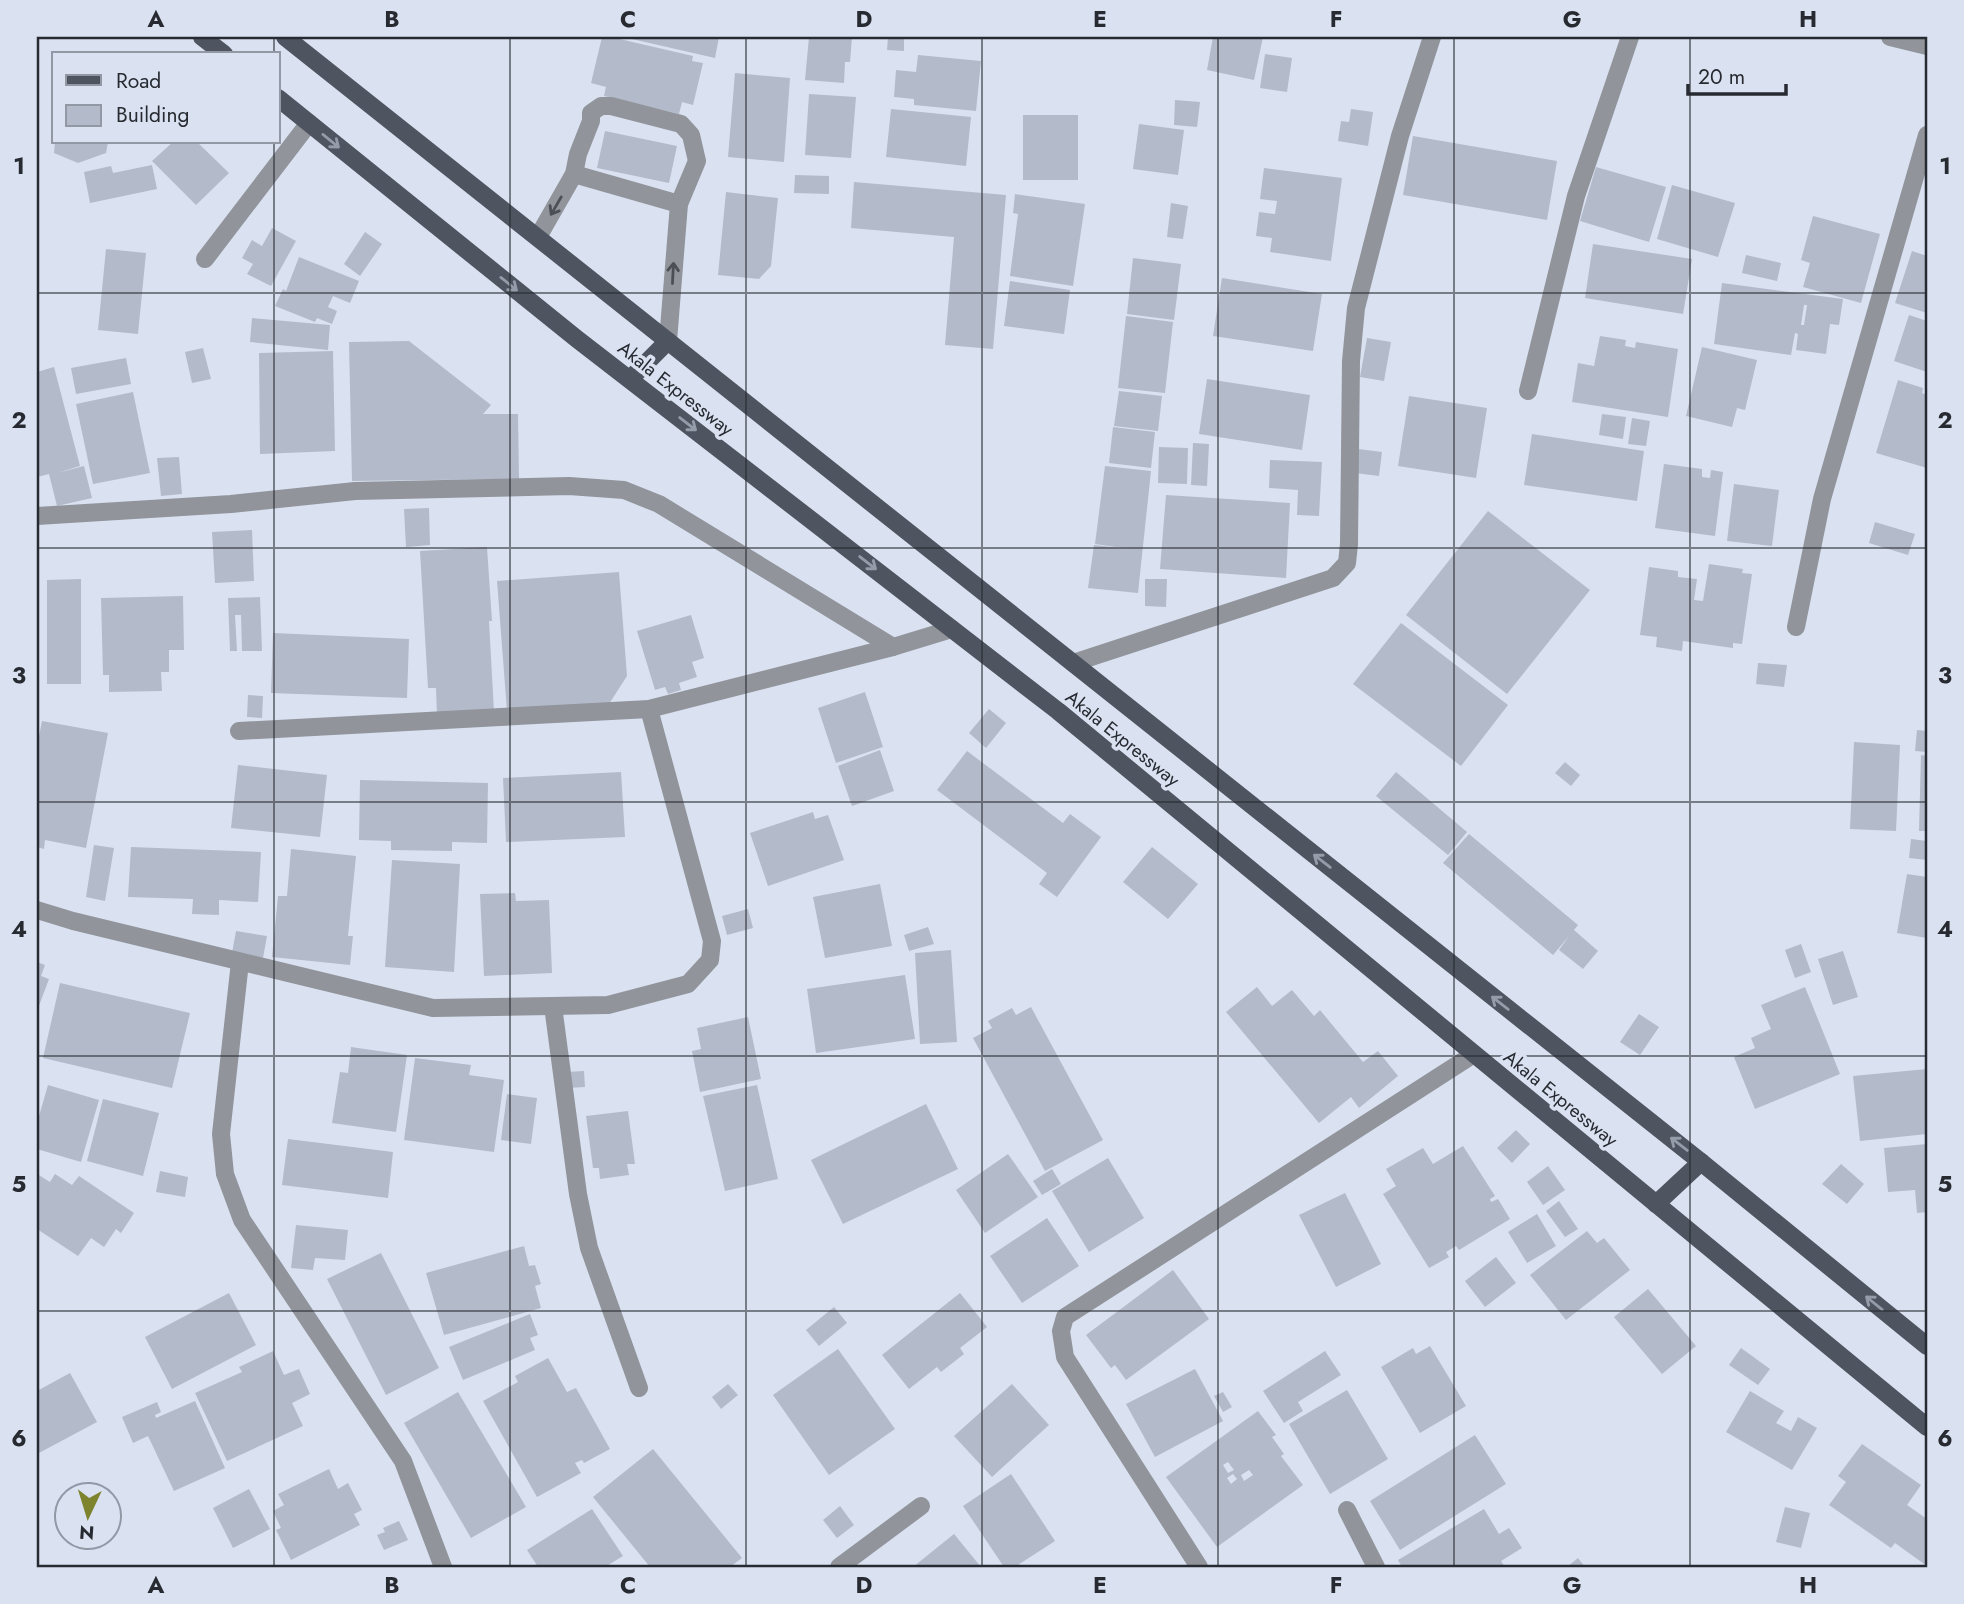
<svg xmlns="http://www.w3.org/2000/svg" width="1964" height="1604" font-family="Jost,sans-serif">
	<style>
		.building { fill: #b3bbca; fill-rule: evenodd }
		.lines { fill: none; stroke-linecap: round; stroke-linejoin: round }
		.minor { stroke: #91949b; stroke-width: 18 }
		.major { stroke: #4f5560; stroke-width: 18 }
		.oneway { stroke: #949ca9 }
		.oneway2 { stroke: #4c4f55 }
		.grid { fill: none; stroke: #272a30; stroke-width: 2; stroke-opacity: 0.55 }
		.labels { text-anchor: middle; stroke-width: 7; stroke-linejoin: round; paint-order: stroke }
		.street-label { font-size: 19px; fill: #272a30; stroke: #dae2f2 }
		.neatline { fill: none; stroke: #272a30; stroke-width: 2.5 }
		.grid-label { font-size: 23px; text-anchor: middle; font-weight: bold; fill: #272a30 }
	</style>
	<rect width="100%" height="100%" fill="#dae2f2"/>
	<g class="building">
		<path d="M602,37H611L693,56L692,61L703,63L693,105L682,102L679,114L604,96L606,87L591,83Z"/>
		<path d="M623,37H719L715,58Z"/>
		<path d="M809,37H852L850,62H845L844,83L805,80Z"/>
		<path d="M888,37H904V51L887,50Z"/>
		<path d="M1213,37H1263L1254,80L1207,70Z"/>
		<path d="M1265,54L1292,58L1287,92L1260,88Z"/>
		<path d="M918,55L981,61L976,111L914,105V99L894,97L896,70L916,72Z"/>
		<path d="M735,73L790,78L784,162L728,157Z"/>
		<path d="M809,94L856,97L851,158L805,155Z"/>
		<path d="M1175,100L1200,102L1197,127L1174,125Z"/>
		<path d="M891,109L971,117L966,166L886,157Z"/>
		<path d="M1351,109L1373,112L1368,146L1338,141L1341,121L1349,122Z"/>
		<rect x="1023" y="115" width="55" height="65"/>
		<path d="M1139,124L1184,130L1178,175L1133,169Z"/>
		<path d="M605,131L677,146L669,183L597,168Z"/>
		<path d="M1413,136L1557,161L1547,220L1403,195Z"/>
		<path d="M55,142H108L106,153L78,163L54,153Z"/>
		<path d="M173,142H197L229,173L196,205L152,161Z"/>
		<path d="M152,165L157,189L90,203L84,172L111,166L113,173Z"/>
		<path d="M1596,167L1666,187L1649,242L1580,221Z"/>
		<path d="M1264,168L1342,178L1331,261L1270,252L1272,238L1256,236L1259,212L1275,214L1277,201L1260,199Z"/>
		<path d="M795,175L829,176V194L794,193Z"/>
		<path d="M854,182L1006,195L993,349L945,345L954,237L851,228Z"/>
		<path d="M1672,185L1735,203L1718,257L1657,239Z"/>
		<path d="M726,192L778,198L771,266L759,279L718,275Z"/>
		<path d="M1015,194L1085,204L1073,286L1010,276L1018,214L1013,213Z"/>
		<path d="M1171,203L1188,206L1183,239L1167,237Z"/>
		<path d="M1813,216L1880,234L1861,303L1803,287L1810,263L1801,260Z"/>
		<path d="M272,228L296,241L271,286L247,274L253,264L242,258L252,240L262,246Z"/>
		<path d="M365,232L382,244L360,276L344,264Z"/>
		<path d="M1593,244L1692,259L1683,314L1585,298Z"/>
		<path d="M106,249L146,253L138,334L98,330Z"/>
		<path d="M1912,251L1927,256V313L1895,303Z"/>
		<path d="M1746,255L1781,263L1777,281L1742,273Z"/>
		<path d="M299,257L359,281L350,303L333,296L328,307L337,311L332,324L317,318L315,322L275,306L283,289L286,291Z"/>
		<path d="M1133,258L1181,264L1174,320L1127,314Z"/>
		<path d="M1222,278L1322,294L1313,351L1213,336Z"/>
		<path d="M1010,281L1070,290L1064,334L1004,326Z"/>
		<path d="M1722,283L1843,299L1839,325L1830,324L1826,354L1796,350L1798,334L1795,333L1791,355L1714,344ZM1804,305H1807L1804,325H1801Z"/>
		<path d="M1909,315L1927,321V372L1894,361Z"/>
		<path d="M1126,316L1173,322L1165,393L1118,388Z"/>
		<path d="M252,318L330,325L328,350L250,342Z"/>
		<path d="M1600,336L1626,340L1625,346L1635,348L1636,342L1678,349L1668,417L1572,402L1578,363L1594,366Z"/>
		<path d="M1367,338L1391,342L1384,381L1360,377Z"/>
		<path d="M409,341L491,405L483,414H518L519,479L352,481L349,342Z"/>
		<path d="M1702,347L1757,360L1745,410L1737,408L1732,427L1686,416Z"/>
		<path d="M203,348L211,379L192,383L185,352Z"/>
		<path d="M333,351L335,451L260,454L259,353Z"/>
		<path d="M126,358L131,384L76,394L71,368Z"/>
		<path d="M54,367L80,466L57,473L84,466L92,498L57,506L49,474L37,477V372Z"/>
		<path d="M1207,379L1310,395L1302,450L1199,434Z"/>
		<path d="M1898,380L1923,388L1922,393L1927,395V468L1876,453Z"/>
		<path d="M1119,391L1162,396L1158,431L1114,426Z"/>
		<path d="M133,392L150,473L93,484L76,404Z"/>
		<path d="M1409,396L1487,408L1476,478L1398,466Z"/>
		<path d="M1602,414L1626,417L1623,439L1599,435Z"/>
		<path d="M1632,418L1650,421L1646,446L1628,444Z"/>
		<path d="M1113,427L1155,432L1151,468L1109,463Z"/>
		<path d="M1532,434L1644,451L1637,501L1524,485Z"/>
		<path d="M1193,443L1209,444L1207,486L1191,485Z"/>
		<path d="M1159,447L1188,448L1187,484L1158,483Z"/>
		<path d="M1358,449L1382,452L1379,476L1355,473Z"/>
		<path d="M179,457L182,494L161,496L157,458Z"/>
		<path d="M1270,460L1322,462L1319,516L1297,515L1298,490L1269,488Z"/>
		<path d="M1664,464L1702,469V477L1710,478L1711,470L1723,472L1715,536L1655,528Z"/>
		<path d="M1105,466L1151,471L1138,593L1088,588L1094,545L1129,549L1095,544Z"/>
		<path d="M1734,484L1779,490L1772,546L1727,541Z"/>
		<path d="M1166,495L1290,503L1286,578L1160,569Z"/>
		<path d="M429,508L430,545L406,547L404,509Z"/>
		<path d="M1488,511L1590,590L1507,694L1406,615Z"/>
		<path d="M1875,522L1915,534L1908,555L1869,543Z"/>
		<path d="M252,530L254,581L215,583L212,532Z"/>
		<path d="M487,547L492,621H489L494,712L437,716L436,688H428L420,551Z"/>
		<path d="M1709,564L1743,569L1742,573L1752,574L1742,644L1733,643V648L1683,641L1682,651L1656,647L1657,637L1640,635L1649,567L1678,571V577L1697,579L1694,600L1703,601Z"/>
		<path d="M619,572L627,676L609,704L507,711L497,581Z"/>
		<path d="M81,579V684H47V580Z"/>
		<path d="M1145,579H1167L1166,607L1145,606Z"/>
		<path d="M183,596L184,650H169V672H161L162,691L109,692V675H103L101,598Z"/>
		<path d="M260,597L262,651H242L241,615H235L237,651H230L228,598Z"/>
		<path d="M691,615L704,658L692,662L697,677L679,683L681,690L668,694L665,687L655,690L637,631Z"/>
		<path d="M1401,623L1508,705L1461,766L1353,684Z"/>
		<path d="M273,633L409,639L407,698L271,693Z"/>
		<path d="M1758,663L1787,665L1784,687L1756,684Z"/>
		<path d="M865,692L883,747L836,763L818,708Z"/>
		<path d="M248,695L263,696L262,718L247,717Z"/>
		<path d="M989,709L1006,723L986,748L969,733Z"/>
		<path d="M42,721L108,733L86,848L45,840L44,849L37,847V747Z"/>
		<path d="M1917,730L1927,731V752L1915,751Z"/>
		<path d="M1854,742L1900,745L1896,831L1850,829Z"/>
		<path d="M880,750L894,791L852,806L838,766Z"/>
		<path d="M967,751L1063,823L1070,814L1101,837L1057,897L1039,884L1047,873L937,790Z"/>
		<path d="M1921,755L1927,756V831H1919Z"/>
		<path d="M1565,762L1580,775L1571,786L1555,773Z"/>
		<path d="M238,765L327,775L320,837L231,828Z"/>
		<path d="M621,772L625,837L506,842L503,778Z"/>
		<path d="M1396,772L1467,832L1448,855L1376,796Z"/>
		<path d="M360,780L488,783L487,843L452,842V851L391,850V841L359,840Z"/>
		<path d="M813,812L815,819L828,815L844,860L768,886L750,833Z"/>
		<path d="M1469,834L1578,925L1574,930L1598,951L1583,969L1559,950L1569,936L1553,955L1443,863Z"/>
		<path d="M1911,839L1927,841V860L1909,858Z"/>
		<path d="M94,845L114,848L105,901L86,897Z"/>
		<path d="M131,847L261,852L258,902L219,900V915L192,914L193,899L128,897Z"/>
		<path d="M1152,847L1198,884L1168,919L1123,882Z"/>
		<path d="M291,849L356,856L348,936H353L350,965L272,957L278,896H287Z"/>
		<path d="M392,860L460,864L454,972L385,967Z"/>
		<path d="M1907,874L1927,877V938L1897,933Z"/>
		<path d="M880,884L892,946L825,958L813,897Z"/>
		<path d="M515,893L516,901L549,900L552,973L484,976L480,894Z"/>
		<path d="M748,909L753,928L727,935L722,916Z"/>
		<path d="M928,927L934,944L909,951L904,935Z"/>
		<path d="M236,931L267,936L263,958L232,953Z"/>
		<path d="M1801,944L1811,972L1795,978L1785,950Z"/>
		<path d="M951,950L957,1042L920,1044L915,953Z"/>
		<path d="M1843,951L1858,997L1833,1005L1818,959Z"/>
		<path d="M37,962L45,965L41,976L49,979L37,1011Z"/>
		<path d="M905,975L915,1039L816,1053L807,989Z"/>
		<path d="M60,983L190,1013L172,1088L43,1058Z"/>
		<path d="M1257,987L1272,1006L1292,990L1314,1016L1320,1010L1363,1062L1378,1051L1398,1076L1359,1108L1351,1097L1319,1123L1226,1012Z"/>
		<path d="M1805,987L1840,1074L1755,1109L1734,1057L1755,1048L1751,1038L1771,1029L1761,1005Z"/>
		<path d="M1031,1007L1103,1140L1045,1171L973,1038L992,1028L988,1021L1012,1008L1016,1015Z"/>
		<path d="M1639,1014L1659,1027L1640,1055L1620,1042Z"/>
		<path d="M748,1017L761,1079L700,1092L692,1051L701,1049L697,1028Z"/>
		<path d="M351,1047L407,1055L396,1132L332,1123L340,1072L348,1073Z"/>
		<path d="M415,1058L471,1065L469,1075L504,1080L494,1152L404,1140Z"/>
		<path d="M1927,1069V1134L1860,1141L1853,1076Z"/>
		<path d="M584,1071L585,1087L567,1088L566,1072Z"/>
		<path d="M48,1085L99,1100L81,1162L37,1149V1123Z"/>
		<path d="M757,1085L778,1179L725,1191L703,1096Z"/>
		<path d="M507,1094L537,1098L531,1144L501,1140Z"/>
		<path d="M103,1099L159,1113L143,1176L87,1161Z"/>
		<path d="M926,1104L958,1169L843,1224L811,1160Z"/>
		<path d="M628,1111L635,1164H627L629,1175L600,1179L599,1168H593L586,1116Z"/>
		<path d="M1516,1130L1530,1144L1512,1163L1497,1148Z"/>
		<path d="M288,1139L393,1152L388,1198L282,1185Z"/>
		<path d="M1927,1144V1212L1917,1213L1915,1190L1888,1192L1884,1148Z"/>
		<path d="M1463,1146L1495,1196L1490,1199L1491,1202L1498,1199L1510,1219L1459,1250L1456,1246L1446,1252L1449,1257L1429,1268L1383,1194L1396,1186L1386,1169L1423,1148L1433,1164Z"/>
		<path d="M1008,1154L1038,1197L985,1233L956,1190Z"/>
		<path d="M1108,1158L1144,1218L1089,1252L1052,1191Z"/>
		<path d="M1841,1164L1864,1184L1847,1204L1822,1184Z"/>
		<path d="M1548,1166L1565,1190L1543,1205L1527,1182Z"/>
		<path d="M1052,1169L1061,1184L1042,1195L1033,1181Z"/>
		<path d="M160,1171L188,1177L185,1197L156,1192Z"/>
		<path d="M37,1174L50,1182L55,1174L72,1185L79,1176L134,1213L121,1233L116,1229L104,1247L91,1238L78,1256L37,1229Z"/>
		<path d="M1345,1193L1381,1264L1336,1287L1299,1215Z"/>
		<path d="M1559,1201L1578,1229L1565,1237L1546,1211Z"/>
		<path d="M1537,1214L1556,1246L1527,1263L1508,1232Z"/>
		<path d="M1047,1218L1079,1266L1022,1303L990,1256Z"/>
		<path d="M296,1225L348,1230L345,1260L315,1258L313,1270L291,1268Z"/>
		<path d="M1587,1231L1597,1243L1604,1238L1630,1270L1566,1320L1530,1275Z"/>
		<path d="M524,1246L529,1266L535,1265L541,1284L535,1286L541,1308L444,1335L426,1273Z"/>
		<path d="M381,1253L439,1368L386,1395L327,1279Z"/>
		<path d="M1496,1257L1516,1283L1485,1307L1465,1281Z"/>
		<path d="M1173,1270L1209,1319L1126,1380L1115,1365L1111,1368L1086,1335Z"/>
		<path d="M1648,1289L1696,1346L1662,1374L1614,1317Z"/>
		<path d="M229,1293L256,1345L172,1389L145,1337Z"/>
		<path d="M960,1293L987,1327L960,1348L964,1354L941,1372L937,1367L909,1389L882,1355Z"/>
		<path d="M834,1307L847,1323L819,1346L806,1330Z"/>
		<path d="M530,1314L538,1335L530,1338L535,1350L463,1380L449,1347Z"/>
		<path d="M1430,1346L1466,1406L1420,1433L1381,1367L1413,1348L1416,1354Z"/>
		<path d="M1741,1348L1770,1369L1758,1385L1729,1365Z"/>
		<path d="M838,1349L895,1429L829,1475L773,1395Z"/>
		<path d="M273,1351L284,1375L299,1369L310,1394L292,1403L303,1426L227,1461L195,1393L242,1372L239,1367Z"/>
		<path d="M1325,1351L1341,1375L1298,1402L1303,1411L1284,1423L1263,1391Z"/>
		<path d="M548,1358L567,1392L576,1388L610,1449L584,1463L582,1460L575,1463L581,1473L537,1497L483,1401L518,1382L515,1376Z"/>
		<path d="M1195,1369L1223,1421L1155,1457L1126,1404Z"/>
		<path d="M70,1373L97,1422L37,1454V1391Z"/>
		<path d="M728,1384L738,1395L721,1409L712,1397Z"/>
		<path d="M1012,1384L1049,1425L992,1477L954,1436Z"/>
		<path d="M1347,1390L1388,1459L1330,1494L1289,1424Z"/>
		<path d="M1750,1391L1784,1411L1776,1423L1791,1431L1798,1417L1817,1428L1792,1470L1726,1432Z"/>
		<path d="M458,1392L526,1507L471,1538L404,1423Z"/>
		<path d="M1223,1392L1232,1407L1223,1412L1214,1396Z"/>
		<path d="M195,1401L225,1468L174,1491L148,1436L133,1443L122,1417L157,1402L161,1412L155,1415L156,1418Z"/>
		<path d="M1258,1411L1276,1435L1272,1437L1284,1454L1281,1456L1303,1485L1217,1547L1166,1477ZM1228,1462L1234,1470L1228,1473L1223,1465ZM1249,1470L1253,1475L1244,1481L1241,1475ZM1233,1474L1237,1479L1231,1484L1227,1478Z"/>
		<path d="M1475,1435L1506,1484L1400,1550L1370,1501Z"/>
		<path d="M1862,1444L1921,1485L1907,1505L1927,1519V1566L1895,1543L1891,1548L1829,1505L1846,1482L1838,1476Z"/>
		<path d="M653,1449L742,1558L730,1567H650L593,1497Z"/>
		<path d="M329,1469L338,1489L348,1483L362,1510L354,1514L360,1525L291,1560L276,1530L281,1528L273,1511L284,1505L278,1494Z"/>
		<path d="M1011,1474L1055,1541L1015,1567H1004L963,1506Z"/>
		<path d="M249,1489L270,1529L233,1548L213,1508Z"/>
		<path d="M840,1506L854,1525L837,1538L823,1520Z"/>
		<path d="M1785,1507L1810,1513L1801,1548L1776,1542Z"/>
		<path d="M592,1509L623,1556L605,1567H538L527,1550Z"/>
		<path d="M1484,1509L1499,1534L1509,1528L1522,1548L1501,1561L1505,1567H1402L1398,1560Z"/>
		<path d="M399,1521L408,1540L384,1550L377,1535L385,1532L383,1528Z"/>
		<path d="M954,1534L981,1567H913Z"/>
		<path d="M1578,1558L1585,1567H1567Z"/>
	</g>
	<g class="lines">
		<g class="minor">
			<path d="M1890,37L1927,46"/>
			<path d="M574,174L679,204"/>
			<path d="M538,237L574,174L578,154L591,121V113L601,106H611L681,124L691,135L697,161L679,204L668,341"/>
			<path d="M205,259L309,123"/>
			<path d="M1528,391L1576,196L1630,37"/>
			<path d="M37,516L231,504L355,491L569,486L624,490L659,504L893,647"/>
			<path d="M1796,627L1822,499L1927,135"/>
			<path d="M1073,663L1333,578L1347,563L1349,544L1351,361L1356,308L1400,136L1432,37"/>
			<path d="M239,731L649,709L893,647L952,629"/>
			<path d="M37,910L73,921L433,1008L608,1005L688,984L710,960L712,941L649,709"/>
			<path d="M240,962L221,1134L225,1174L242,1220L403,1461L443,1567"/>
			<path d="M553,1006L578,1194L589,1248L639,1388"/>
			<path d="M1347,1510L1376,1567"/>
			<path d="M839,1567L921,1506"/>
			<path d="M1199,1567L1065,1357L1061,1331L1065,1317L1474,1054"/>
		</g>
		<g class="major">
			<path d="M202,37L224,54"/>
			<path d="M285,37L1701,1162L1927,1346"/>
			<path d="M278,98L577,339L1058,711L1927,1427"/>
			<path d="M630,379L668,341"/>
			<path d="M1656,1204L1701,1162"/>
		</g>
	</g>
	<defs><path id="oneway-shaft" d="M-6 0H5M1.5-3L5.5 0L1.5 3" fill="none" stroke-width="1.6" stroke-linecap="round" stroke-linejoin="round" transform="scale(1.75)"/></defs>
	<g class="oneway">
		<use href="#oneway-shaft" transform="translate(331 141) rotate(39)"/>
		<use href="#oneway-shaft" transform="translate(509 284) rotate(39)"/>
		<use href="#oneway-shaft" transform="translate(688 424) rotate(38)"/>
		<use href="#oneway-shaft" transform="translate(868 563) rotate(38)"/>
		<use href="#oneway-shaft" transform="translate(1322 861) rotate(-142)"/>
		<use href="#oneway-shaft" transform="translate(1500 1003) rotate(-142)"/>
		<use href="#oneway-shaft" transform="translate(1679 1144) rotate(-142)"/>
		<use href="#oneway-shaft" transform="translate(1874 1303) rotate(-141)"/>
	</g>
	<g class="oneway2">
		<use href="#oneway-shaft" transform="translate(556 206) rotate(120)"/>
		<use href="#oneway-shaft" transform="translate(673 273) rotate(-87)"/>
	</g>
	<path class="grid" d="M274,37V54M510,37V1567M746,37V1567M982,37V1567M1218,37V1567M1454,37V1567M1690,37V1567M274,142V1567M37,293H1927M37,548H1927M37,802H1927M37,1056H1927M37,1311H1927"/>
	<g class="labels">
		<g class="street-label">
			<text transform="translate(676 388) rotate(38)" y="7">Akala Expressway</text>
			<text transform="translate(1123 738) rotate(39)" y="7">Akala Expressway</text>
			<text transform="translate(1561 1098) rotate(39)" y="7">Akala Expressway</text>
		</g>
	</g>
	<rect width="1964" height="1604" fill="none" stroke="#dae2f2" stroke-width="77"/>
	<rect x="52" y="52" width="228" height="91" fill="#dae2f2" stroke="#9298a4" stroke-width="2"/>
	<rect x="66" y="75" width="35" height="10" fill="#4f5560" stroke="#9298a4" stroke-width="2"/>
	<text x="116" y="88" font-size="21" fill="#272a30">Road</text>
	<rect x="66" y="105" width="35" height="21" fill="#b3bbca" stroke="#9298a4" stroke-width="2"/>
	<text x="116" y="122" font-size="21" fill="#272a30">Building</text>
	<g transform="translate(88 1516) rotate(184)"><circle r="33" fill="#dae2f2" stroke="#9298a4" stroke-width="2"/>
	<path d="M0-5L12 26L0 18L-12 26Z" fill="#7e832e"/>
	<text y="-10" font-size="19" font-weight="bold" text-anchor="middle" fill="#272a30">N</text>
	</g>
	<path d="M1688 84v10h98v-10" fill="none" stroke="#272a30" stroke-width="3.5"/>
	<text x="1698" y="84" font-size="21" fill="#272a30" stroke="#dae2f2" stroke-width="5" paint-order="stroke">20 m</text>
	<rect x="38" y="38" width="1888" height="1528" class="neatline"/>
	<g class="grid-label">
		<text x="156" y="27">A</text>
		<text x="392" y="27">B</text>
		<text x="628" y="27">C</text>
		<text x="864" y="27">D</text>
		<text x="1100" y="27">E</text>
		<text x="1336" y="27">F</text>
		<text x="1572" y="27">G</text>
		<text x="1808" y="27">H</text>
		<text x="19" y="174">1</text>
		<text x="1945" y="174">1</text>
		<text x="19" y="428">2</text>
		<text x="1945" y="428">2</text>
		<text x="19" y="683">3</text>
		<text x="1945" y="683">3</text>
		<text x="19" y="937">4</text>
		<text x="1945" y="937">4</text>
		<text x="19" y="1192">5</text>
		<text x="1945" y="1192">5</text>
		<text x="19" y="1446">6</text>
		<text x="1945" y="1446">6</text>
		<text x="156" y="1593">A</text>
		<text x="392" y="1593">B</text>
		<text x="628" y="1593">C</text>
		<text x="864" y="1593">D</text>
		<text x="1100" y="1593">E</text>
		<text x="1336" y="1593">F</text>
		<text x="1572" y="1593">G</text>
		<text x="1808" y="1593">H</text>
	</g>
</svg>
